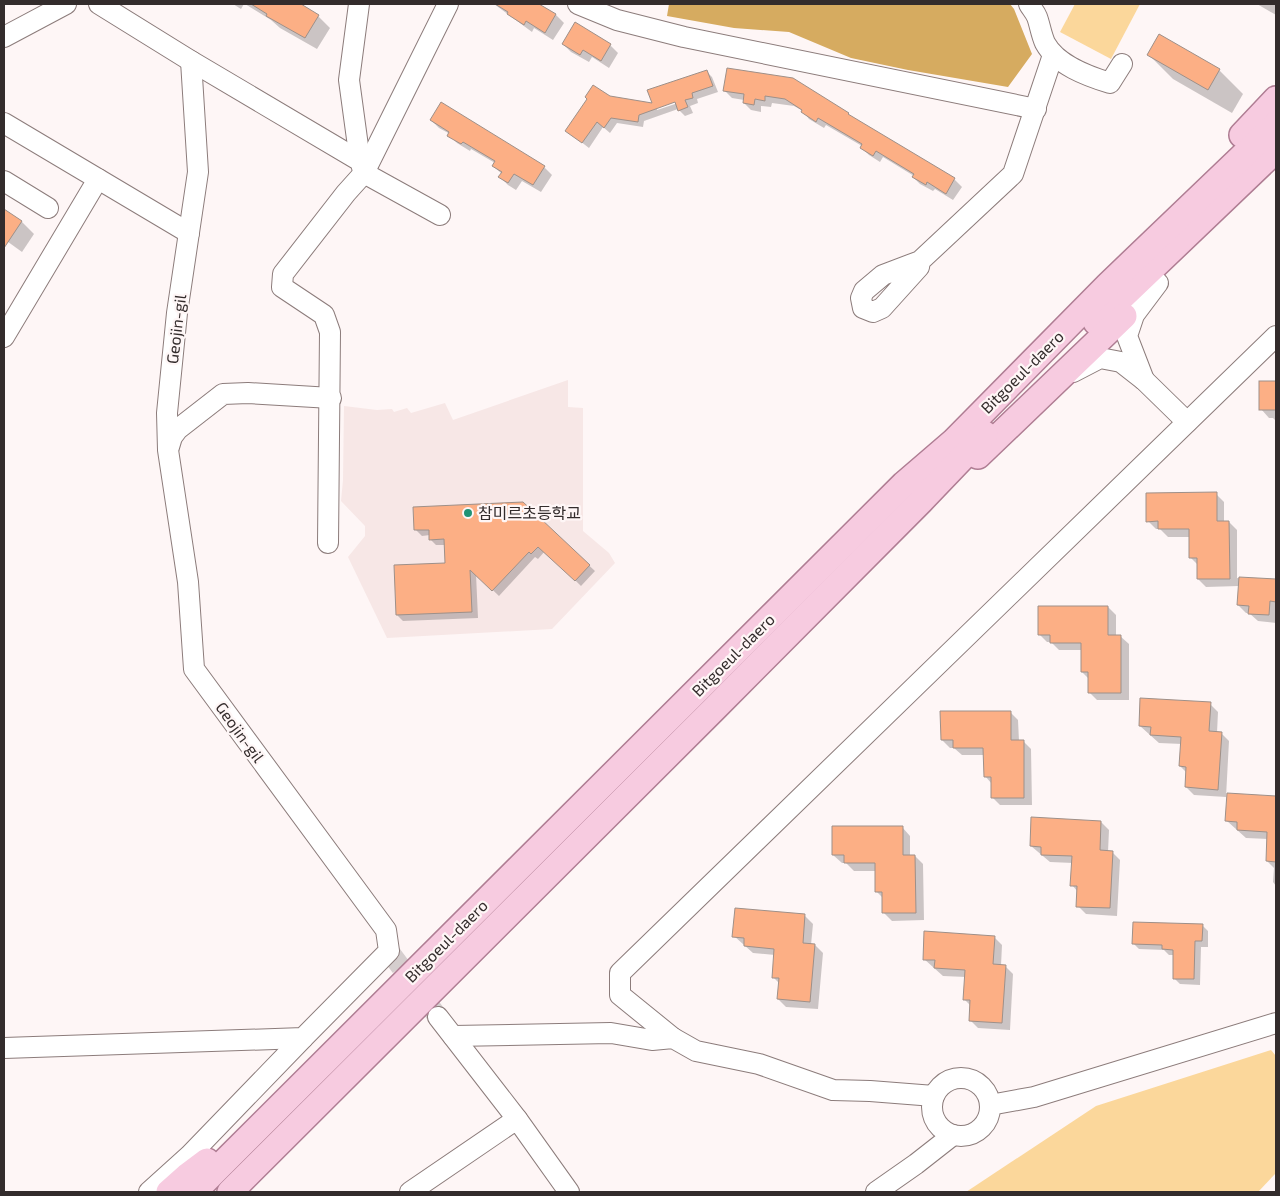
<svg xmlns="http://www.w3.org/2000/svg" width="1280" height="1196" font-family="'Exo 2','Noto Sans KR',sans-serif">
	<style>
		.built { fill: #f7e7e6 }
		.green { fill: #fbd79b }
		.forest { fill: #d6ab60 }
		.shadow { fill: #0003; fill-rule: evenodd }
		.building { fill: #fcaf85; stroke: #9e9089 }
		.lines { fill: none; stroke-linecap: round; stroke-linejoin: round }
		.minor-tunnel { stroke: #d5cece; stroke-width: 20; stroke-dasharray: 20 10; stroke-linecap: butt }
		.minor-casing { stroke: #8c7c7b; stroke-width: 22 }
		.major-casing { stroke: #af7d93; stroke-width: 28 }
		.minor { stroke: #fff; stroke-width: 20 }
		.major { stroke: #f7cbe0; stroke-width: 25 }
		.poi-dot { fill: #229375; stroke: #fef6f6; stroke-width: 2 }
		.labels { text-anchor: middle; stroke-width: 4.5; stroke-linejoin: round; paint-order: stroke }
		.street-label { font-size: 16px; fill: #332c2c; stroke: #fef6f6 }
		.poi-label { font-size: 16px; fill: #332c2c; stroke: #fef6f6; text-anchor: start }
	</style>
	<rect width="100%" height="100%" fill="#fef6f6"/>
	<path class="built" d="M568,380V407L583,408V531L609,553L615,563L552,629L387,638L348,557L365,536V526L341,501L343,480L344,406L377,410L392,409L394,412L407,408L411,413L445,403L453,420Z"/>
	<g class="green">
		<path d="M1075,4H1140L1111,59L1060,32Z"/>
		<path d="M1271,1050L1276,1056V1173L1258,1192H966L1096,1106Z"/>
	</g>
	<path class="forest" d="M669,4H1010L1014,9L1032,54L1008,87L908,70L851,58L789,32L734,28L667,16Z"/>
	<g class="shadow">
		<path d="M233,4H244L241,9Z"/>
		<path d="M245,4H298L318,16L330,28L317,49L280,28L271,20Z"/>
		<path d="M494,4H537L556,15L564,23L553,40L534,28L532,32Z"/>
		<path d="M1257,4H1276V15Z"/>
		<path d="M563,44L610,45L618,53L609,68L592,57L589,62L571,52Z"/>
		<path d="M1149,55L1219,70L1243,94L1232,113L1173,79Z"/>
		<path d="M706,71L712,77L718,92L697,99L698,103L690,106L693,113L685,116L678,109L644,121L643,127L617,123L610,133L603,127L589,148L567,131L610,97L654,105ZM680,99L681,102L657,110V107Z"/>
		<path d="M793,79L848,114L854,120L954,179L962,187L953,200L935,189L933,191L920,184L913,177L914,176L883,157L880,162L869,155L862,148V146L826,125L824,128L809,119L803,111L794,106L772,103L771,107L761,106V112L751,110L744,103V100L732,98L725,91Z"/>
		<path d="M431,120L544,167L552,175L541,192L522,181L516,190L508,185L500,177L502,174L493,166L495,163L471,149L470,151L457,143L449,135L450,134L439,128Z"/>
		<path d="M4,210L22,222L34,234L22,252L4,239Z"/>
		<path d="M1260,382H1276V421L1273,418H1269L1261,409Z"/>
		<path d="M1216,494L1224,502V522H1229L1237,530V578L1276,580V623L1258,621L1249,613H1246L1238,605L1239,586L1206,587L1198,579V565L1191,558L1190,537H1168L1160,529H1156L1148,521Z"/>
		<path d="M522,503L595,571L581,586L545,551L538,559L535,557L499,596L476,574L478,618L403,621L397,615L446,564L445,545H436L430,539V535L422,536L416,530Z"/>
		<path d="M1108,607L1116,615V636H1120L1129,644V700H1097L1089,692V679L1082,672V650H1059L1051,642H1047L1039,634Z"/>
		<path d="M1210,704L1218,712L1217,733H1221L1229,741L1226,797L1194,795L1186,787L1187,773L1180,766L1182,744L1159,743L1140,726Z"/>
		<path d="M1010,712L1018,720L1019,741H1023L1031,749L1032,805H1000L992,797V784L985,776V755H962L954,748H950L942,740Z"/>
		<path d="M1228,794L1276,797V886L1273,882L1274,868L1267,861L1268,839L1246,838L1227,821Z"/>
		<path d="M1101,822L1109,830L1108,852H1112L1120,860L1117,916L1086,914L1078,906V892L1072,885L1073,863L1050,862L1031,846Z"/>
		<path d="M902,827L910,836V856H915L923,864L924,920L892,921L884,913V899L877,892L876,871H854L846,863H842L833,855Z"/>
		<path d="M805,916L813,924L811,945H815L823,953L818,1009L786,1007L778,999L780,984L773,977L775,955L753,953L734,936Z"/>
		<path d="M1202,925L1208,931V947H1201L1200,985L1180,984L1174,978V955H1169L1164,950L1139,949L1133,943Z"/>
		<path d="M994,937L1002,945L1001,966H1005L1013,974L1010,1030L978,1028L970,1020L971,1006L964,999L966,977L943,976L924,959Z"/>
	</g>
	<g class="building">
		<path d="M251,4H301L319,15L305,38L266,16L267,14Z"/>
		<path d="M495,4H539L556,14L545,33L526,21L524,25L507,14L508,12Z"/>
		<path d="M575,22L611,44L601,61L583,50L580,55L562,44Z"/>
		<path d="M1159,34L1220,69L1208,90L1147,55Z"/>
		<path d="M727,68L793,78L849,113L848,114L955,178L946,194L927,182L926,185L912,177L914,174L876,151L873,156L860,148L862,144L818,118L816,122L801,112L802,110L785,99L765,96V101L755,99L754,105L743,103L744,94L723,91Z"/>
		<path d="M707,70L713,86L692,93L693,98L685,100L688,107L678,111L675,102L639,115L638,122L611,118L604,128L597,122L582,143L565,131L587,99L585,97L593,85L610,96L652,103L647,90Z"/>
		<path d="M441,102L545,166L533,185L514,174L508,183L498,177L502,172L492,166L495,161L463,142L461,144L447,136L449,132L430,120Z"/>
		<path d="M4,209L22,221L4,248Z"/>
		<rect x="1259" y="381" width="17" height="29"/>
		<path d="M1217,492V521H1229L1230,579H1197V558H1189V529H1158V521L1146,522V493Z"/>
		<path d="M523,502L590,565L575,581L538,547L531,554L529,552L492,591L470,570L472,612L396,615L394,565L445,563L444,539L429,540V530H414L413,507Z"/>
		<path d="M1239,577L1276,579V602L1270,601L1269,615L1248,614L1249,606L1237,605Z"/>
		<path d="M1038,606H1108V635H1121V693H1088V672H1081V643H1050V635H1038Z"/>
		<path d="M1140,698L1211,702L1209,731L1222,732L1218,790L1185,787L1186,767L1179,766L1181,737L1150,735L1151,727L1139,726Z"/>
		<path d="M940,711H1011V740H1024V798H991V777H984L983,748H953V740H941Z"/>
		<path d="M1227,793L1276,796V862L1266,861L1267,832L1237,830V822L1225,821Z"/>
		<path d="M1031,817L1101,821L1100,850L1113,851L1110,908L1076,907L1077,886H1070L1072,856L1041,855V847L1030,846Z"/>
		<path d="M832,826H903V855H915L916,913H882V892H875V863H844V855H832Z"/>
		<path d="M735,908L805,914L803,943L815,944L810,1002L777,999L779,978H772L774,949L744,946V938L732,937Z"/>
		<path d="M1133,922L1203,924L1202,941H1195L1194,979H1173V950L1162,949V945L1132,944Z"/>
		<path d="M924,931L995,936L993,964L1006,965L1002,1023L969,1021L970,1000H963L965,970L934,968L935,960H923Z"/>
	</g>
	<g class="lines">
		<path class="minor-tunnel" d="M389,951L438,1017"/>
		<defs>
			<g id="minor">
				<path d="M99,4L191,61L360,161L364,173L440,215"/>
				<path d="M359,4L349,80L360,161"/>
				<path d="M578,4L617,20L684,37L1036,109"/>
				<path d="M1029,4C1031,8 1035,12 1037,17C1040,25 1041,34 1045,43C1057,65 1087,76 1110,83L1122,64"/>
				<path d="M4,37L66,4"/>
				<path d="M4,123L189,233"/>
				<path d="M4,181L48,208"/>
				<path d="M920,261L919,267L882,308L873,312L863,308L861,298L864,291L883,275L920,261L1013,174L1053,55"/>
				<path d="M4,337L98,179"/>
				<path d="M1073,372L1100,358L1121,362L1144,380L1187,422"/>
				<path d="M1144,380L1127,336L1134,315L1158,283"/>
				<path d="M169,447L172,437L178,429L223,394L248,393L331,398"/>
				<path d="M328,543L330,332L324,315L282,287L283,274L346,193L364,173L448,4"/>
				<path d="M438,1017L517,1119"/>
				<path d="M453,1036L611,1033L652,1040L673,1038L696,1051L759,1064L833,1090L870,1091L934,1096"/>
				<path d="M673,1038L620,995V973L1276,336"/>
				<path d="M4,1048L303,1038L389,951L386,930L194,669L188,582L168,450L167,413L177,313L198,172L191,61"/>
				<circle cx="961" cy="1107" r="29"/>
				<path d="M990,1105L1034,1097L1276,1023"/>
				<path d="M149,1192L190,1155L303,1038"/>
				<path d="M410,1192L517,1119L569,1192"/>
				<path d="M876,1192L916,1164L953,1135"/>
			</g>
			<g id="major">
				<path d="M1242,135L1276,99"/>
				<path d="M1096,322L1276,150"/>
				<path d="M978,456L1124,316"/>
				<path d="M169,1192L187,1176L207,1161"/>
				<path d="M194,1192L904,484L954,441L1108,285L1276,124"/>
				<path d="M230,1192L714,709L921,501L985,434"/>
			</g>
		</defs>
		<use href="#minor" class="minor-casing"/>
		<use href="#major" class="major-casing"/>
		<use href="#minor" class="minor"/>
		<use href="#major" class="major"/>
	</g>
	<circle class="poi-dot" cx="468" cy="513" r="5"/>
	<g class="labels">
		<g class="street-label">
			<text transform="translate(176 329) rotate(-83)" y="6">Geojin-gil</text>
			<text transform="translate(1022 372) rotate(-45)" y="6">Bitgoeul-daero</text>
			<text transform="translate(733 655) rotate(-45)" y="6">Bitgoeul-daero</text>
			<text transform="translate(240 732) rotate(54)" y="6">Geojin-gil</text>
			<text transform="translate(446 941) rotate(-45)" y="6">Bitgoeul-daero</text>
		</g>
		<g class="poi-label">
			<text x="478" y="519">참미르초등학교</text>
		</g>
	</g>
	<rect width="1280" height="1196" fill="none" stroke="#332c2c" stroke-width="10"/>
</svg>
